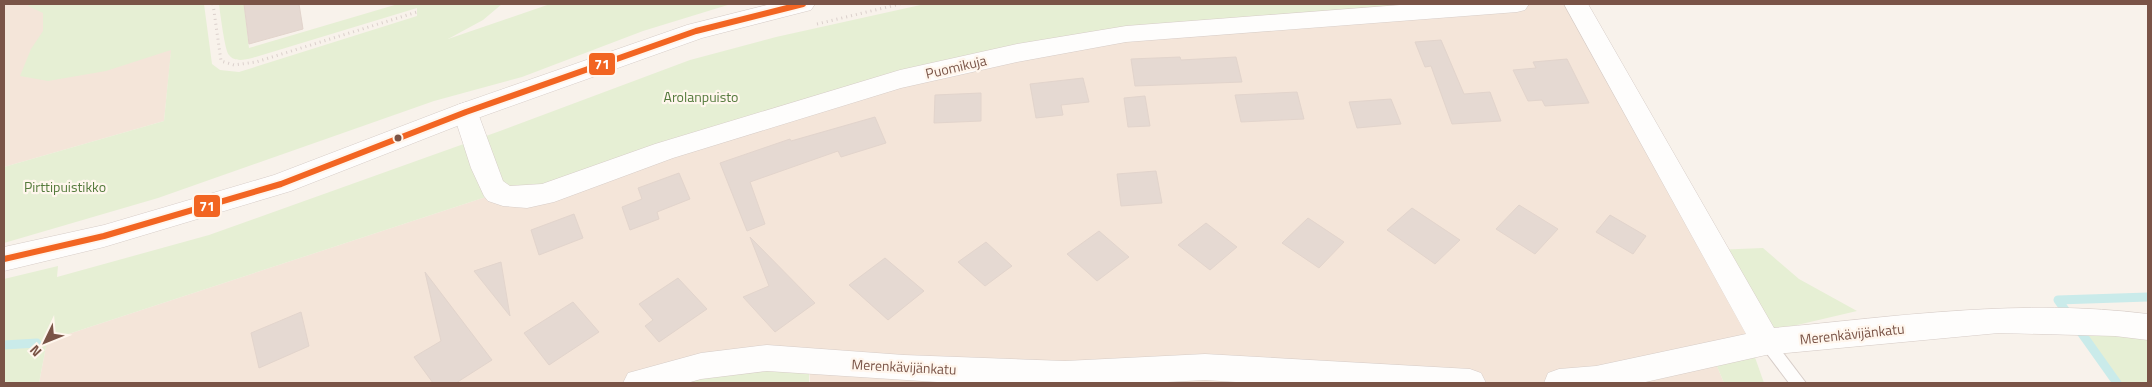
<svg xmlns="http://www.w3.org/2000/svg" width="2152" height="387" font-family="'Titillium Web',sans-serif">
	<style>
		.residential { fill: #f4e5d9 }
		.green { fill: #e6efd4 }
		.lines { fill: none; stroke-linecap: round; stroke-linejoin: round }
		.stream { stroke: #caebea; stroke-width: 9 }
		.building { fill: #e5d9d2; stroke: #e2d4cc }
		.service-casing { stroke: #d7cdc8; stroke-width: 2 }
		.minor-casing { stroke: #d7cdc8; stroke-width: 1 }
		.tertiary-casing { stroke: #d7cdc8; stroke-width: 1 }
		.path { stroke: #dbd0cc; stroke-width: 3; stroke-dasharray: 1 4; stroke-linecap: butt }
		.service { fill: #fefdfc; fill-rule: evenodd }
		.minor { fill: #fefdfc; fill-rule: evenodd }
		.tertiary { fill: #fefdfc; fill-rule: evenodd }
		.bus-1-casing { stroke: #fff6ed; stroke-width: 10 }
		.bus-1 { stroke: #f26522; stroke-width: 6 }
		.bus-dot { fill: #7a5447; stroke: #fff6ed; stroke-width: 2 }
		.labels { text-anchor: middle; stroke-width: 4.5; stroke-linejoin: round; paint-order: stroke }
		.street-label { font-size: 14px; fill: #7a5447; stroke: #fff6ed }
		.park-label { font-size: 14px; fill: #547a3c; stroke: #fff6ed }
		.line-badge { stroke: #fff6ed; stroke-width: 2 }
		.badge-label { font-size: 14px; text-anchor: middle; font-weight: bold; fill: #fff }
	</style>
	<rect width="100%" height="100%" fill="#f8f2eb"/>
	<g class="residential">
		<path d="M4,4H176L164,121L4,167Z"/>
		<path d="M1517,4H1576L1688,196L1766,342L1712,354L1724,383H810L809,361L701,366L639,383H39L47,341L498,193L508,196L900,79L1126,34Z"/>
	</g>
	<g class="green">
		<path d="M30,4H204L212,64L220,70L239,72L417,16V8L252,58C244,60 234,62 229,55C225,52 220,12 219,4H244L249,48L398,4H502L483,20L448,39L550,4H731L643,31L522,77L434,101L158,198L4,243V167L164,121L171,50L106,71L48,81L20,76L31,49L43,31V13L28,6Z"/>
		<path d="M925,4H1471L1121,30L1006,51L573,178L498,193L47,341L39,383H4V279L58,266L57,277L209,235L500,131L690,60L776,37Z"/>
		<path d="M1763,248L1799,279L1857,311L1776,330L1726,272L1714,250Z"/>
		<path d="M2073,322L2115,323L2148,327V383H2117Z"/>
		<path d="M1751,346L1764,383H1724L1712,354Z"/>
		<path d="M809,361V383H639L701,366Z"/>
	</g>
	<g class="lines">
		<g class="stream">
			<path d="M4,345L37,343"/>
			<path d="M2117,383L2058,300L2148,297"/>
		</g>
	</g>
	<g class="building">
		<path d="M244,4H299L303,29L249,44Z"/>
		<path d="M1441,40L1464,94L1490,92L1501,121L1452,124L1431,66L1425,67L1415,42Z"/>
		<path d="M1180,57L1181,60L1236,57L1242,82L1135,86L1131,59Z"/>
		<path d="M1567,59L1589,103L1545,106L1542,100L1528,101L1513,70L1536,68L1533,62Z"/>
		<path d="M1083,78L1089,102L1061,105L1063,115L1036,118L1030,84Z"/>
		<path d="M1297,92L1304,119L1241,122L1235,95Z"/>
		<path d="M981,93V121L934,123L935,95Z"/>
		<path d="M1145,96L1150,126L1128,127L1124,98Z"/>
		<path d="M1391,99L1401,124L1357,128L1349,102Z"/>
		<path d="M875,117L886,143L841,157L838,151L750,182L765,224L747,231L720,163L790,139L791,141Z"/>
		<path d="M1156,171L1162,203L1121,206L1117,174Z"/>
		<path d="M679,173L690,199L657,212L659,219L630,230L622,207L642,199L638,188Z"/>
		<path d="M1519,205L1558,229L1535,254L1496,229Z"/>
		<path d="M1412,208L1460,240L1435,264L1387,230Z"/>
		<path d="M574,214L583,238L539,255L531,230Z"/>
		<path d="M1610,215L1646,236L1633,254L1596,232Z"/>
		<path d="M1308,218L1344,242L1319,268L1282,243Z"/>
		<path d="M1206,223L1237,247L1210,270L1178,245Z"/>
		<path d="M1099,231L1129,257L1097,281L1067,254Z"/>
		<path d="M750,237L815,303L775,332L743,297L769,286Z"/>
		<path d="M986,242L1012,266L985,286L958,262Z"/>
		<path d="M885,258L924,291L888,320L849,285Z"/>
		<path d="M501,262L510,316L474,271Z"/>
		<path d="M425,272L492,360L456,383H433L414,357L441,341Z"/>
		<path d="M678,278L707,309L659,342L645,326L653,320L639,304Z"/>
		<path d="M573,302L599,332L549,365L524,333Z"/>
		<path d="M301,312L309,346L259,368L251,333Z"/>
	</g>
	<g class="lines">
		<defs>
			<path id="service" d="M1766,336L1771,337L1806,383H1789L1758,342L1761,337Z"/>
			<g id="minor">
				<path d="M1413,4H1529L1525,10L1517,12L1126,42L1017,62L901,88L673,158L554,202L527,208L503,206L488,201L484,196L471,168L453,112L457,105L466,102L475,105L503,181L510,186L542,184L655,144L900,70L1017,44L1126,26Z"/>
				<path d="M1564,4H1588L1774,328C1898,316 2024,298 2148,314V340L2115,336L1999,333L1766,355L1641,383H1544L1548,373L1559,369L1596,366L1746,334Z"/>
				<path d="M767,345L904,355L1065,361L1205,354L1470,369L1481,373L1486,383H1252L1205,380L1148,383H953L767,371L701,379L687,383H623L628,373L701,353Z"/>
			</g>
			<path id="tertiary" d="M771,4H815L811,10L702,38L475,119L291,191L104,247L4,271V247L104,225L274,175L457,105L687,25Z"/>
		</defs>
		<use href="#service" class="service-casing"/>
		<use href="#minor" class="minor-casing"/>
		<use href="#tertiary" class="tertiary-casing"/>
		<g class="path">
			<path d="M213,4L221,61L234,65L256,62L417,12"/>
			<path d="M817,24L900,4"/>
		</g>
		<use href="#service" class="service"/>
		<use href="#minor" class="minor"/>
		<use href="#tertiary" class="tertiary"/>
		<defs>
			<path id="bus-1" d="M4,259L104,236L281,184L466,112L696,31L803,4"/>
		</defs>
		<use href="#bus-1" class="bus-1-casing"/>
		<use href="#bus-1" class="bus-1"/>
	</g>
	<circle class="bus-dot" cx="398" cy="138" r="4.5"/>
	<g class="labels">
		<g class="street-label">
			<text transform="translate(956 67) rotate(-13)" y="5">Puomikuja</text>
			<text transform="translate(1852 334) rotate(-6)" y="5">Merenkävijänkatu</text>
			<text transform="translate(904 367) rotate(3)" y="5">Merenkävijänkatu</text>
		</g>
		<g class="park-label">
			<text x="701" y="102">Arolanpuisto</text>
			<text x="65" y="192">Pirttipuistikko</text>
		</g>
	</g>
	<g class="line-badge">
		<rect x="588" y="52" width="28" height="24" rx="5" fill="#f26522"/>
		<rect x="193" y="194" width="28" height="24" rx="5" fill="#f26522"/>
	</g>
	<g class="badge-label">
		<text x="602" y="69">71</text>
		<text x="207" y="211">71</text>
	</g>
	<rect width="2152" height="387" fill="none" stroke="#7a5447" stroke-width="10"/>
	<g transform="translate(45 342) rotate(227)" stroke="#fff6ed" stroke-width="4" paint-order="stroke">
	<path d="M0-4L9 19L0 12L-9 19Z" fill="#7a5447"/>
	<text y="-8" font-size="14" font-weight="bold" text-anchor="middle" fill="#7a5447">N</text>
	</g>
</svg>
